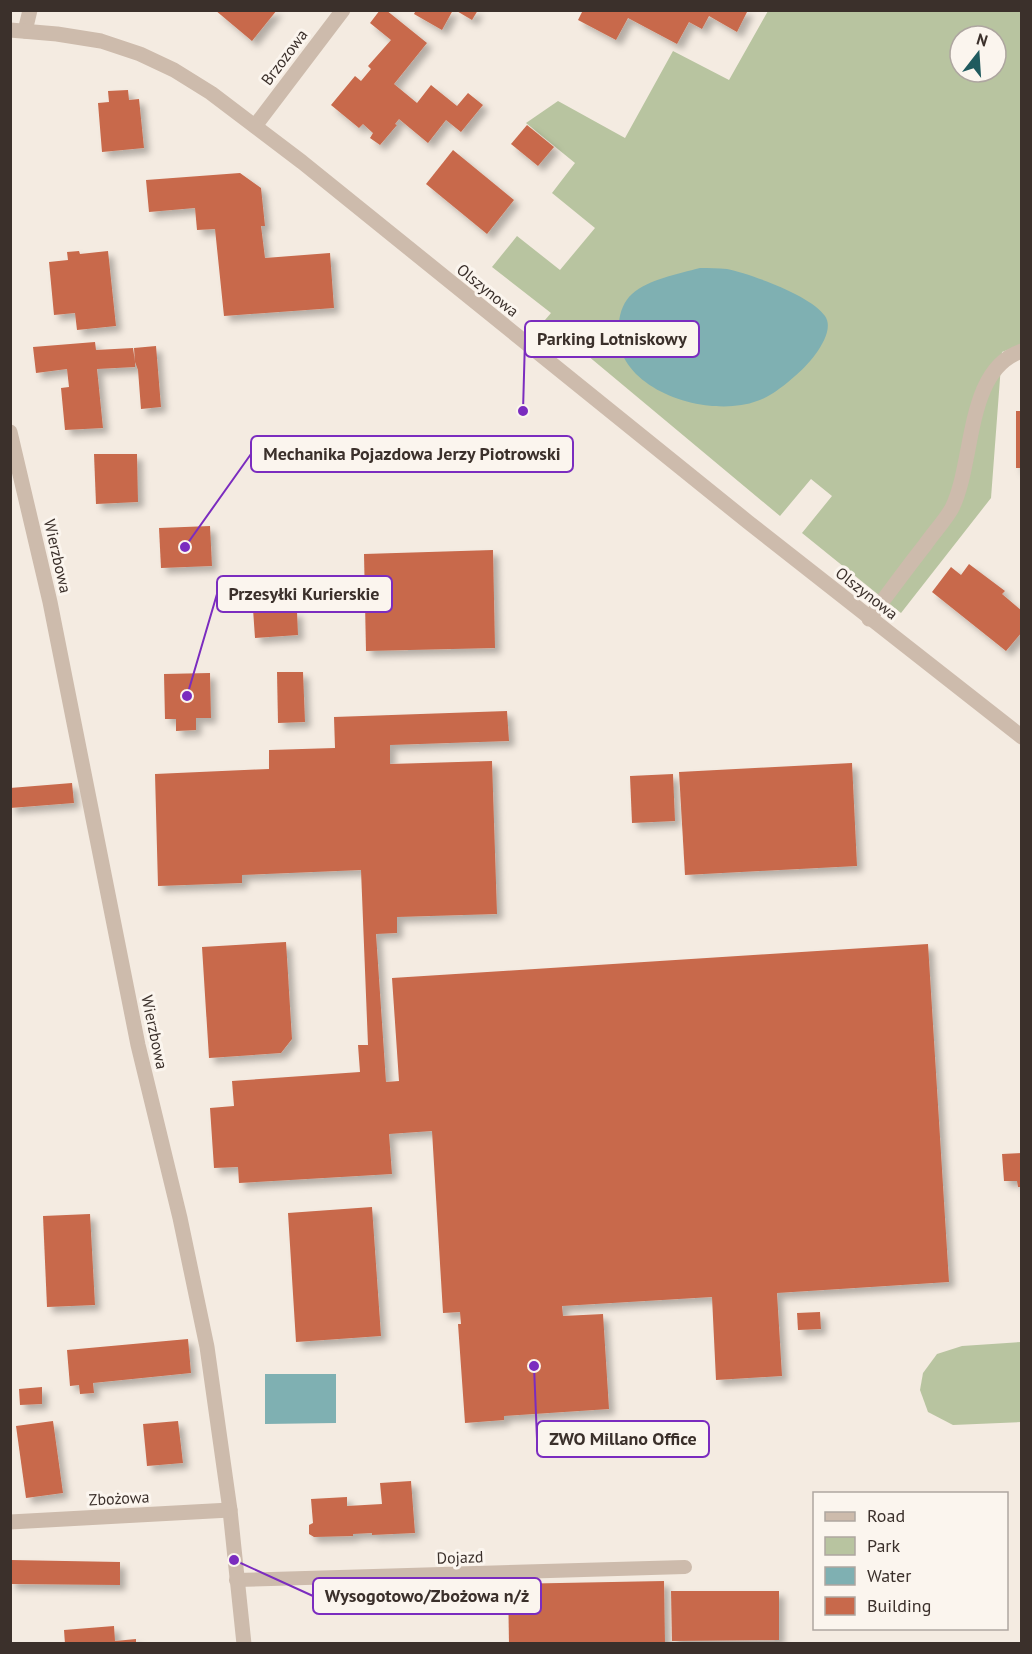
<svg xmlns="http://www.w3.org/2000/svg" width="1032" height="1654" font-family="'PT Sans',sans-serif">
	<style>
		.green { fill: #b8c4a0; fill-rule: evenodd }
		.water { fill: #7fb0b2 }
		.building { fill: #c8694b; filter: url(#shadow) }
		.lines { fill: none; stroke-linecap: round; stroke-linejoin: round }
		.service { stroke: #cdbbac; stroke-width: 14 }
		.minor { stroke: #cdbbac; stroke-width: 15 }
		.tertiary { stroke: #cdbbac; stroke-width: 15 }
		.labels { text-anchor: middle; stroke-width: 6; stroke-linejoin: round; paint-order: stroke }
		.street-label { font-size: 16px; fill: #3b302b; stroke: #fbf5ee }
		.leader { fill: none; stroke: #7b2cbf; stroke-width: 2 }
		.callout-dot { fill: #7b2cbf; stroke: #fbf5ee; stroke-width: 2 }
		.callout { fill: #fbf5ee; stroke: #7b2cbf; stroke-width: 2 }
		.callout-label { font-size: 18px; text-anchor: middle; font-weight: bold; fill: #3b302b }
	</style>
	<defs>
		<filter id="shadow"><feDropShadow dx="5.5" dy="5.5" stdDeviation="3" flood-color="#0004"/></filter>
	</defs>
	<rect width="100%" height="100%" fill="#f4ebe1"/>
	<g class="green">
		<path d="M768,11H1021V345L1002,352L991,498L901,613L802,533L832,496L811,479L780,516L545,320L551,313L492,267L517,236L560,270L595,228L552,193L575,163L526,123L558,101L625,138L673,51L729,80ZM960,36H996V72H960Z"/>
		<path d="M1021,1342V1422L953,1425L928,1412L920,1390L923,1373L937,1354L962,1346Z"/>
	</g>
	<g class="water">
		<path d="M700,268C709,268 718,268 727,269C751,274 812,296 825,316C837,333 808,366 795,376C785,385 770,397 757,401C707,420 607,388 619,322C620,312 624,301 632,294C649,279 678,274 700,268Z"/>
		<path d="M265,1374H336V1423L265,1424Z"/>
	</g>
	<g class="building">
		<path d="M215,10H277L252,41Z"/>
		<path d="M380,10H386L427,43L394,84L417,103L431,85L457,106L468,93L483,105L461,132L446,120L428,143L399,119L395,124L397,125L380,145L370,138L373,133L363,124L359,128L331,105L355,76L361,81L371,69L368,66L391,40L370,23Z"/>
		<path d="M412,10H453L442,30L414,14L415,12Z"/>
		<path d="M455,10H478L472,20Z"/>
		<path d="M583,10H748L737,32L709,16L702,29L689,22L677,44L628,18L616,40L578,20Z"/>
		<path d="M128,90L129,100L139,99L144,148L102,152L98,103L109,102L108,91Z"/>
		<path d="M527,125L554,147L538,166L511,144Z"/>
		<path d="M453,150L514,200L487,234L426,184Z"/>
		<path d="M240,173L261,188L265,226H261L265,258L330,253L334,308L224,316L215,229L197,230L195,208L149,212L146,180Z"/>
		<path d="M79,251L80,254L108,251L116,326L77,330L75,313L54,315L49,262L68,260L67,252Z"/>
		<path d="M95,342L96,350L133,348L135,362L134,348L156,346L161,407L141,409L138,370L135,362V367L97,369L103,428L65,430L61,388L69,387L67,369L36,373L33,347Z"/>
		<rect x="1016" y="411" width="6" height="57"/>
		<path d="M94,454H137L138,502L96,504Z"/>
		<path d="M210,526L212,566L161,568L159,528Z"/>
		<path d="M493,550L495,648L366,651L364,554Z"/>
		<path d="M969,564L1005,591L1002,594L1022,611V632L1006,651L932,592L951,567L961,575Z"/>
		<path d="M280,578L284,612L297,611L298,635L255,638L251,580Z"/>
		<path d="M277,672H303L305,722L278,723Z"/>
		<path d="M210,673L211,718H196V730L176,731V719H165L164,674Z"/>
		<path d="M507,711L509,741L390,745V764L492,761L497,914L397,917V933L376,934L386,1082L399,1081L392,978L928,944L949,1282L777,1293L782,1376L716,1380L712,1297L562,1306L563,1316L603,1314L609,1409L504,1416V1420L465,1423L458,1324H461L460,1312L443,1313L432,1131L389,1134L392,1174L239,1183L238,1167L214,1168L210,1108L234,1106L232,1081L360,1072L358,1045H368L361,870L242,875V883L158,886L155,774L269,769V750L335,748L334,717Z"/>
		<path d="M852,763L857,866L685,875L679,772Z"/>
		<path d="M673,774L675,821L632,823L630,776Z"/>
		<path d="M72,783L74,803L10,808V788Z"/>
		<path d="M286,942L292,1039L281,1053L209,1058L202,947Z"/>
		<path d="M1022,1153V1187H1018L1017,1181H1004L1002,1154Z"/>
		<path d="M372,1207L381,1336L296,1342L288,1213Z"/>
		<path d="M90,1214L95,1305L47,1307L43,1216Z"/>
		<path d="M820,1312L821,1329L798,1330L797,1313Z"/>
		<path d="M188,1339L191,1373L93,1383L94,1393L80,1394L79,1385L70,1386L67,1350Z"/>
		<path d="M42,1387V1404L20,1405L19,1389Z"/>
		<path d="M53,1421L63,1493L26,1498L16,1426Z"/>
		<path d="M178,1421L183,1463L147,1466L143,1424Z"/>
		<path d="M411,1481L415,1533L372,1535V1533L353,1534V1536L314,1537L309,1534V1525L313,1523L311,1499L347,1497V1506L382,1504L380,1483Z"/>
		<path d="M10,1560L120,1562V1585L10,1584Z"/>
		<path d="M664,1581L665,1644H509L508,1584Z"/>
		<path d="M671,1591H779V1640L672,1641Z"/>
		<path d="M114,1626L115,1641L136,1639V1644H65L64,1630Z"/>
	</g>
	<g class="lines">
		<path class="service" d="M236,1580L685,1567"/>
		<g class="minor">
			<path d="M25,31L30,10"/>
			<path d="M255,126L343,10"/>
			<path d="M10,432L50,602L138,1045L180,1218L207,1347L230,1510L244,1644"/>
			<path d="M869,619C888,594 906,569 925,545C933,533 945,521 952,508C975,462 965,369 1022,351"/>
			<path d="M10,1522L230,1510"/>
		</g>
		<path class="tertiary" d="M10,30L57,34L101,41L140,54L174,70L211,93L302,162L748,522L1022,737"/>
	</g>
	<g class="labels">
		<g class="street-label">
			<text transform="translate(284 57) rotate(-53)" y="6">Brzozowa</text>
			<text transform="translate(488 290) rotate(39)" y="6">Olszynowa</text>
			<text transform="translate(58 556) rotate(77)" y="6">Wierzbowa</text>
			<text transform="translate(867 593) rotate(38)" y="6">Olszynowa</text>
			<text transform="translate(155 1032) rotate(78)" y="6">Wierzbowa</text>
			<text transform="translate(119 1498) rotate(-3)" y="6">Zbożowa</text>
			<text transform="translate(460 1557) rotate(-2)" y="6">Dojazd</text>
		</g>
	</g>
	<path class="leader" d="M523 411L525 339M185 547L251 454M187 696L217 594M534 1366L537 1439M234 1560L313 1596"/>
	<g class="callout-dot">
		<circle cx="523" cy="411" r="6"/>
		<circle cx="185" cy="547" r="6"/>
		<circle cx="187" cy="696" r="6"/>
		<circle cx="534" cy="1366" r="6"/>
		<circle cx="234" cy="1560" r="6"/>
	</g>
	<g class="callout">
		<rect x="525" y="321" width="174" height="36" rx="6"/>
		<rect x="251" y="436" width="322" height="36" rx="6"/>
		<rect x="217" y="576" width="175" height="36" rx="6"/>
		<rect x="537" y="1421" width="172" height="36" rx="6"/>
		<rect x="313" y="1578" width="228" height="36" rx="6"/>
	</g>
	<g class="callout-label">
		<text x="612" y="345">Parking Lotniskowy</text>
		<text x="412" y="460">Mechanika Pojazdowa Jerzy Piotrowski</text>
		<text x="304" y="600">Przesyłki Kurierskie</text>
		<text x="623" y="1445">ZWO Millano Office</text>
		<text x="427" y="1602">Wysogotowo/Zbożowa n/ż</text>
	</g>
	<rect width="1032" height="1654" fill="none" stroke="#3b302b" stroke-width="24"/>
	<rect x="813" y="1492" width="195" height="138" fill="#fbf5ee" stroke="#aea6a0" stroke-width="1.5"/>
	<rect x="825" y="1512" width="30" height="9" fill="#cdbbac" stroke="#aea6a0" stroke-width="1.5"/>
	<text x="867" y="1522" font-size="18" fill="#3b302b">Road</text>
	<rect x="825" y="1537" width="30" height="18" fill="#b8c4a0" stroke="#aea6a0" stroke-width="1.5"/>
	<text x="867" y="1552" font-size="18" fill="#3b302b">Park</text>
	<rect x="825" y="1567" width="30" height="18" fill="#7fb0b2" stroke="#aea6a0" stroke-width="1.5"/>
	<text x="867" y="1582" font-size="18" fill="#3b302b">Water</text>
	<rect x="825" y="1597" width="30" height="18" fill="#c8694b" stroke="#aea6a0" stroke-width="1.5"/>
	<text x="867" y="1612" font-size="18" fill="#3b302b">Building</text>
	<g transform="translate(978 54) rotate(17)"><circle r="28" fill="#fbf5ee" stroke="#aea6a0" stroke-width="1.5"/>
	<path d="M0-4.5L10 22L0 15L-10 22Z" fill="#1f5a5e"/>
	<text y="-9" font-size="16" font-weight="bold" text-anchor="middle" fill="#3b302b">N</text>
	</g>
</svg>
